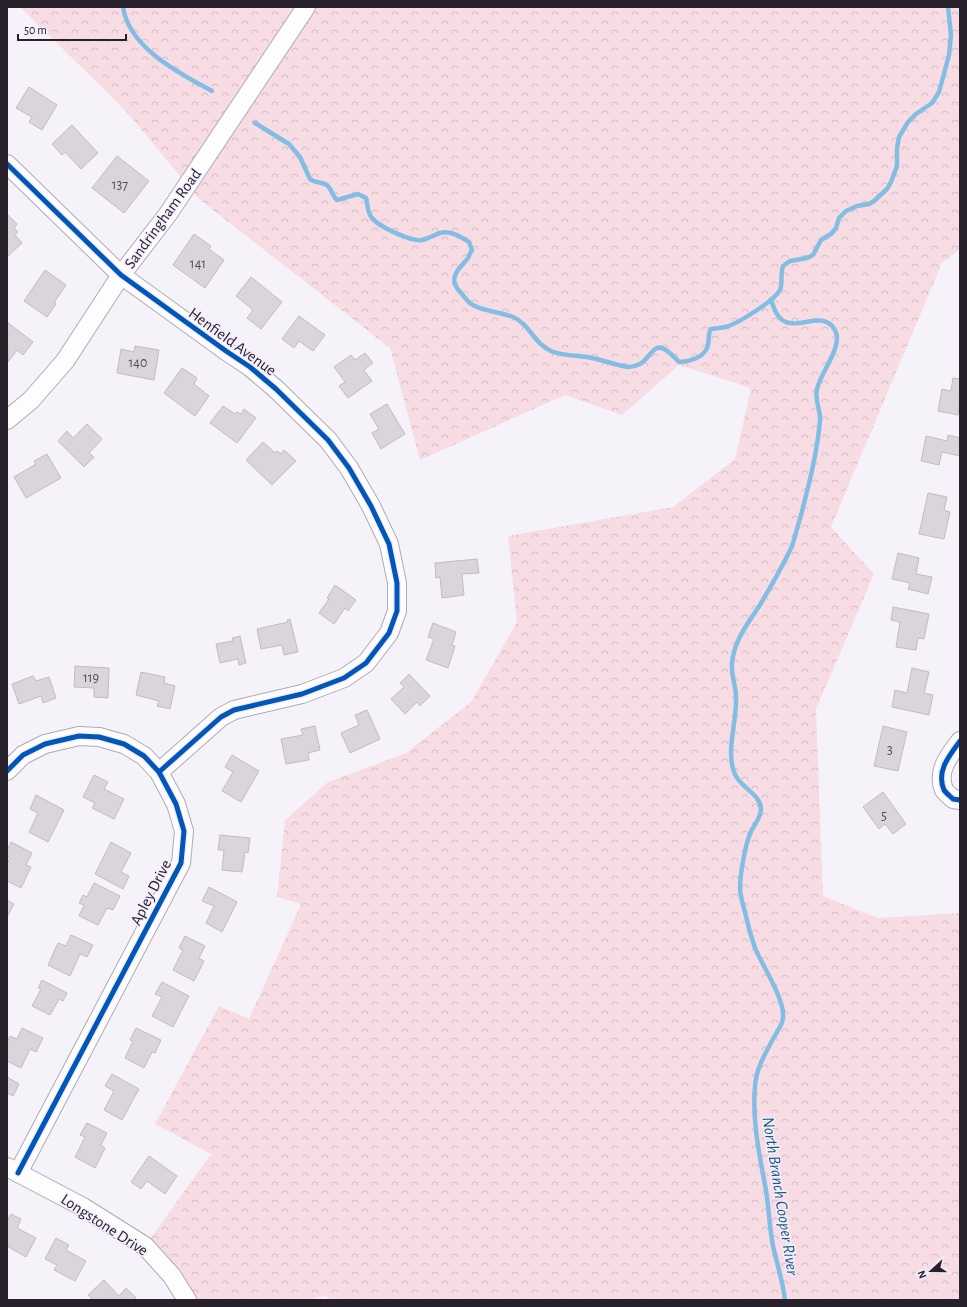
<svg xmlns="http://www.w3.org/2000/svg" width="967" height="1307" font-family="'Alegreya Sans',sans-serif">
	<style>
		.forest { fill: url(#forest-crowns) }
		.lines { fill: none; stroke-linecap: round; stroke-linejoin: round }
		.stream { stroke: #83bde4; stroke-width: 4.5 }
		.building { fill: #dad4db; stroke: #c2bcc2 }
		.minor-casing { stroke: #aeaab3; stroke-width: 20 }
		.minor { stroke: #fefdfe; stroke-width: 18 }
		.cycleway-casing { stroke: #f4eefe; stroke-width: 8 }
		.cycleway { stroke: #0057b8; stroke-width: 5 }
		.labels { text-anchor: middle; stroke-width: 3; stroke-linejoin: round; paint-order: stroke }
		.number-label { font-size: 14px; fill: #534e57 }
		.street-label { font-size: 16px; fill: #26212b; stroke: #f4eefe }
		.water-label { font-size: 17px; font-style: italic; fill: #1a587d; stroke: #f4eefe }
	</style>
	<defs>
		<pattern id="forest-crowns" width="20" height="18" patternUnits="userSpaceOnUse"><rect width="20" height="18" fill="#f7dde3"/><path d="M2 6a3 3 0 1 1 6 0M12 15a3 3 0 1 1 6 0" fill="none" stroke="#d4bdc3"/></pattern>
	</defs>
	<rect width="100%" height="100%" fill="#f5f2fa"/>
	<path class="forest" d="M20,7H960V249L942,263L831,527L874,574L816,709L823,896L878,918L960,913V1300H333L325,1296L304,1300H187L145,1246L211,1154L155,1124L219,1006L249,1019L301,904L277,897L285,820L328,782L406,753L471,702L517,622L508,536L673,507L735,459L751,388L679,365L622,415L565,395L420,460L390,348L199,199L126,111Z"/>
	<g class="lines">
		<g class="stream">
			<path d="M123,7C129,48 179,73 212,91"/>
			<path d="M255,123L289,144L300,157L310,179C315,183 322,182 327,185C332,189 332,196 337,200L358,194L366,198C368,204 367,213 372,218C379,227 412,242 422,240C428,239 434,235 440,233C450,230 461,237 469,242L472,250C470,253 469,256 468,258C463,265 451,274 455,284C456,287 459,291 462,294C466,299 469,304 475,306C487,312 501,312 513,317C530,324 534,344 551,351C562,356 575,355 587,357C601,359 614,365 628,367C632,367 636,366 640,364C648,360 653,345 662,348C668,350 674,357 679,362C688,362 703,358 707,348C710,342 707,335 711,329C717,328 723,328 729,326C741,321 774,301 780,290C783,283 780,274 783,266L790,261L807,258L813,255L821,240L831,234L836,228L839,218L846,211L857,206L869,204L874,201L887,189L891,182L897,166V148L899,137L908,122L916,114L932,103L939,92L949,55L951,35L948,7"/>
			<path d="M771,299C783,347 815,306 833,327C835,330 837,333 837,337C837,355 821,372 817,389C814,400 821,410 820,421C817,454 808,488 800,519C797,528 795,537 792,546C783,566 771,586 760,605C748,623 733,642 732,664C731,676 736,686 736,697C737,721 727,746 733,769C737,787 761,793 761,809C761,818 753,826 750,834C745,846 740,875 740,888C740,897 744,907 746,916C748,926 751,937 755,948C762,965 783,997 783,1014C784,1024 777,1031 773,1039C765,1054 756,1069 755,1086C752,1119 759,1153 765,1185C769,1205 769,1226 773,1246C777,1264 783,1282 785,1300"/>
		</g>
	</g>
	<g class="building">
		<path d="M29,87L57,105L42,130L29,122L32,117L16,108Z"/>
		<path d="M72,125L98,153L81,169L65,152L62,155L52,144Z"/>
		<path d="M117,156L149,181L124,213L92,188Z"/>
		<path d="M7,214L17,224L14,228L18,232L15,235L22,243L7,257Z"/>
		<path d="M194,234L211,246L209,249L224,260L205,288L173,265Z"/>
		<path d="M45,270L66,285L54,303L56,304L47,317L24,301Z"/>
		<path d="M251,277L282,302L261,329L247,318L253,310L236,296Z"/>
		<path d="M299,316L325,335L313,351L299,341L294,348L282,339Z"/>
		<path d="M7,322L33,342L23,355L17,350L8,362Z"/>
		<path d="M135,346L159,350L154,380L117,373L121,349L134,352Z"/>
		<path d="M365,353L373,363L364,370L372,381L348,398L339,386L345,382L334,367L351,355L355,360Z"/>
		<path d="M182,368L197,378L194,384L209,396L195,416L164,393Z"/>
		<path d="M953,378L960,379V401L958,415L938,411L942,389L951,391Z"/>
		<path d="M387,404L405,434L381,449L372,433L379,429L370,414Z"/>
		<path d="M223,406L235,414L237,412L241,414L244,409L256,418L237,443L210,423Z"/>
		<path d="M87,424L102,439L89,453L94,457L84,467L58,441L67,431L73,438Z"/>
		<path d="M948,435L960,438V456L942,452L939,465L921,461L926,436L947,441Z"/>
		<path d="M263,442L275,453L277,451L281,454L284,450L296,461L272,485L246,460Z"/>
		<path d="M47,454L61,478L26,498L14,477L36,464L34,461Z"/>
		<path d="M928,493L947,497L944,510L950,512L944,539L919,534Z"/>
		<path d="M898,553L919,558L916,574L932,577L928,594L908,589L910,583L892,579Z"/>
		<path d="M477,559L479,573L462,574L464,595L442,598L440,577L436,578L435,563Z"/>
		<path d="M335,585L356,600L348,611L345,608L334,624L319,613L329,599L327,598Z"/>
		<path d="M893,607L929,614L924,639L918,638L916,650L896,647L900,622L891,620Z"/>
		<path d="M290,619L298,652L284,655L282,645L261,649L257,629L288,622L287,620Z"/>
		<path d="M433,623L456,632L452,645L455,646L448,668L426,660L434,639L428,637Z"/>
		<path d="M240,636L246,663L239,665L238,659L220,663L216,644L233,641L232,638Z"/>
		<path d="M75,666L109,668L108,698L94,697V688L74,687Z"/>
		<path d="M912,668L929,672L924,693L933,695L929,715L892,707L895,690L907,693Z"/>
		<path d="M141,672L165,677L164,683L175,686L170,709L157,706L159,701L136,695Z"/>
		<path d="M409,674L430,696L420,706L417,702L405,714L391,699L404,687L400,683Z"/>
		<path d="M33,676L36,681L49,677L56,698L43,703L41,696L19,704L12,684Z"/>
		<path d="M367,710L380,739L350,753L341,733L359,725L355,715Z"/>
		<path d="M315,726L320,750L308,753L309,760L286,764L281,739L303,735L301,729Z"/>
		<path d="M883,726L907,732L898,771L874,766Z"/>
		<path d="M232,755L259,771L241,802L222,791L233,772L225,767Z"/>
		<path d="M94,775L108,782L104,789L124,799L114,819L92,808L95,803L83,797Z"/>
		<path d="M883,792L906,824L893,834L885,824L879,829L863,807Z"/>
		<path d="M36,795L64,810L48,842L29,832L38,813L30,809Z"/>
		<path d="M220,835L250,838L248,853L245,852L242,872L222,870L224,850H218Z"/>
		<path d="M11,842L32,853L26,865L31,867L21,888L7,881V863L10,858L7,856V851Z"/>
		<path d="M111,842L131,853L121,872L129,876L123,889L95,874Z"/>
		<path d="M94,883L120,896L113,910L107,908L98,925L79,916L84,905L79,903L83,895L87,897Z"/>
		<path d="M209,887L237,902L222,932L206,923L214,906L202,901Z"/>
		<path d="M7,900L14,904L7,917Z"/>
		<path d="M71,935L93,945L87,957L80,954L70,976L48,965L58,943L66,946Z"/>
		<path d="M185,936L205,946L199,958L204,961L194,981L173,970L183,950L179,948Z"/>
		<path d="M42,980L67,993L63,1001L59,999L50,1015L32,1006L41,989L38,988Z"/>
		<path d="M162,982L189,996L173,1027L152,1016L162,997L155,994Z"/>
		<path d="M22,1028L43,1038L36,1052L30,1049L21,1068L7,1061V1043L10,1036L17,1039Z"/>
		<path d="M136,1028L161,1040L155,1053L152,1052L144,1068L125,1058L133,1041L130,1040Z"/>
		<path d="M112,1074L139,1089L122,1120L104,1110L114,1091L105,1086Z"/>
		<path d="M7,1077L19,1084L13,1096L7,1093Z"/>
		<path d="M87,1123L107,1133L101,1145L105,1148L95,1168L75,1157L85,1137L80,1135Z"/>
		<path d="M149,1156L177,1176L165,1194L147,1181L141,1189L131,1182Z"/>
		<path d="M11,1214L21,1219L17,1228L36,1238L26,1257L7,1246V1221Z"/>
		<path d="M56,1238L69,1245L66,1250L86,1261L75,1281L54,1270L57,1265L45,1259Z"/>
		<path d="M104,1280L119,1296L126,1288L136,1298L134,1300H93L88,1295Z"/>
	</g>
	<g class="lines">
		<defs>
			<g id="minor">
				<path d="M7,164L121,275L226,351L250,367L276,389L328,440L349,468L371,506L389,544L397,583V611L389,633L366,663L344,678L302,694L234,710L221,717L159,772"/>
				<path d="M7,420L31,400L65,361L121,275L168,214L306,7"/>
				<path d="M960,741C949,756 936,771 944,790C946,793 950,796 953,799L960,800"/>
				<path d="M7,771L23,755L45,744L79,736L99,737L124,744L144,756L159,772L176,804L184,831L181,863L18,1173"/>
				<path d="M7,1167L83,1207L145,1246L172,1276L187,1300"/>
			</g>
		</defs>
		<use href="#minor" class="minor-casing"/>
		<use href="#minor" class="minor"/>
		<defs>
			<g id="cycleway">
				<path d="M7,164L121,275L226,351L250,367L276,389L328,440L349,468L371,506L389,544L397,583V611L389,633L366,663L344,678L302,694L234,710L221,717L159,772"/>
				<path d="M960,741C949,756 936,771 944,790C946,793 950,796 953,799L960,800"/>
				<path d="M7,771L23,755L45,744L79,736L99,737L124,744L144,756L159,772L176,804L184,831L181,863L18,1173"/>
			</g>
		</defs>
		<use href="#cycleway" class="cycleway-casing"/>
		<use href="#cycleway" class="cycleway"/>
	</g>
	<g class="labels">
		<g class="number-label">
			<text x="120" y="189">137</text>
			<text x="198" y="268">141</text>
			<text x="138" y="367">140</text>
			<text x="91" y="682">119</text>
			<text x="890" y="754">3</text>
			<text x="884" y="820">5</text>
		</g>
		<g class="street-label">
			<text transform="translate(162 218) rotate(-54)" y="6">Sandringham Road</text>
			<text transform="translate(233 341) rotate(36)" y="6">Henfield Avenue</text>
			<text transform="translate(150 892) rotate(-63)" y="6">Apley Drive</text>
			<text transform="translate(105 1224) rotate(33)" y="6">Longstone Drive</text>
		</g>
		<g class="water-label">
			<text transform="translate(781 1196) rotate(81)" y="6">North Branch Cooper River</text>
		</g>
	</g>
	<rect width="967" height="1307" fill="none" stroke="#26212b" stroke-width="16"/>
	<g transform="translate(931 1271) rotate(249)" stroke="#f4eefe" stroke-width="3" paint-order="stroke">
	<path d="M0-3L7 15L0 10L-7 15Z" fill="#26212b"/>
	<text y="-6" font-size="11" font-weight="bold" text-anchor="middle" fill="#26212b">N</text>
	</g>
	<path d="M18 34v6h108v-6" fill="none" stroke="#26212b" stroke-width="2"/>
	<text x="24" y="34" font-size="12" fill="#26212b" stroke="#f4eefe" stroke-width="3" paint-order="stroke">50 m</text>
</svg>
